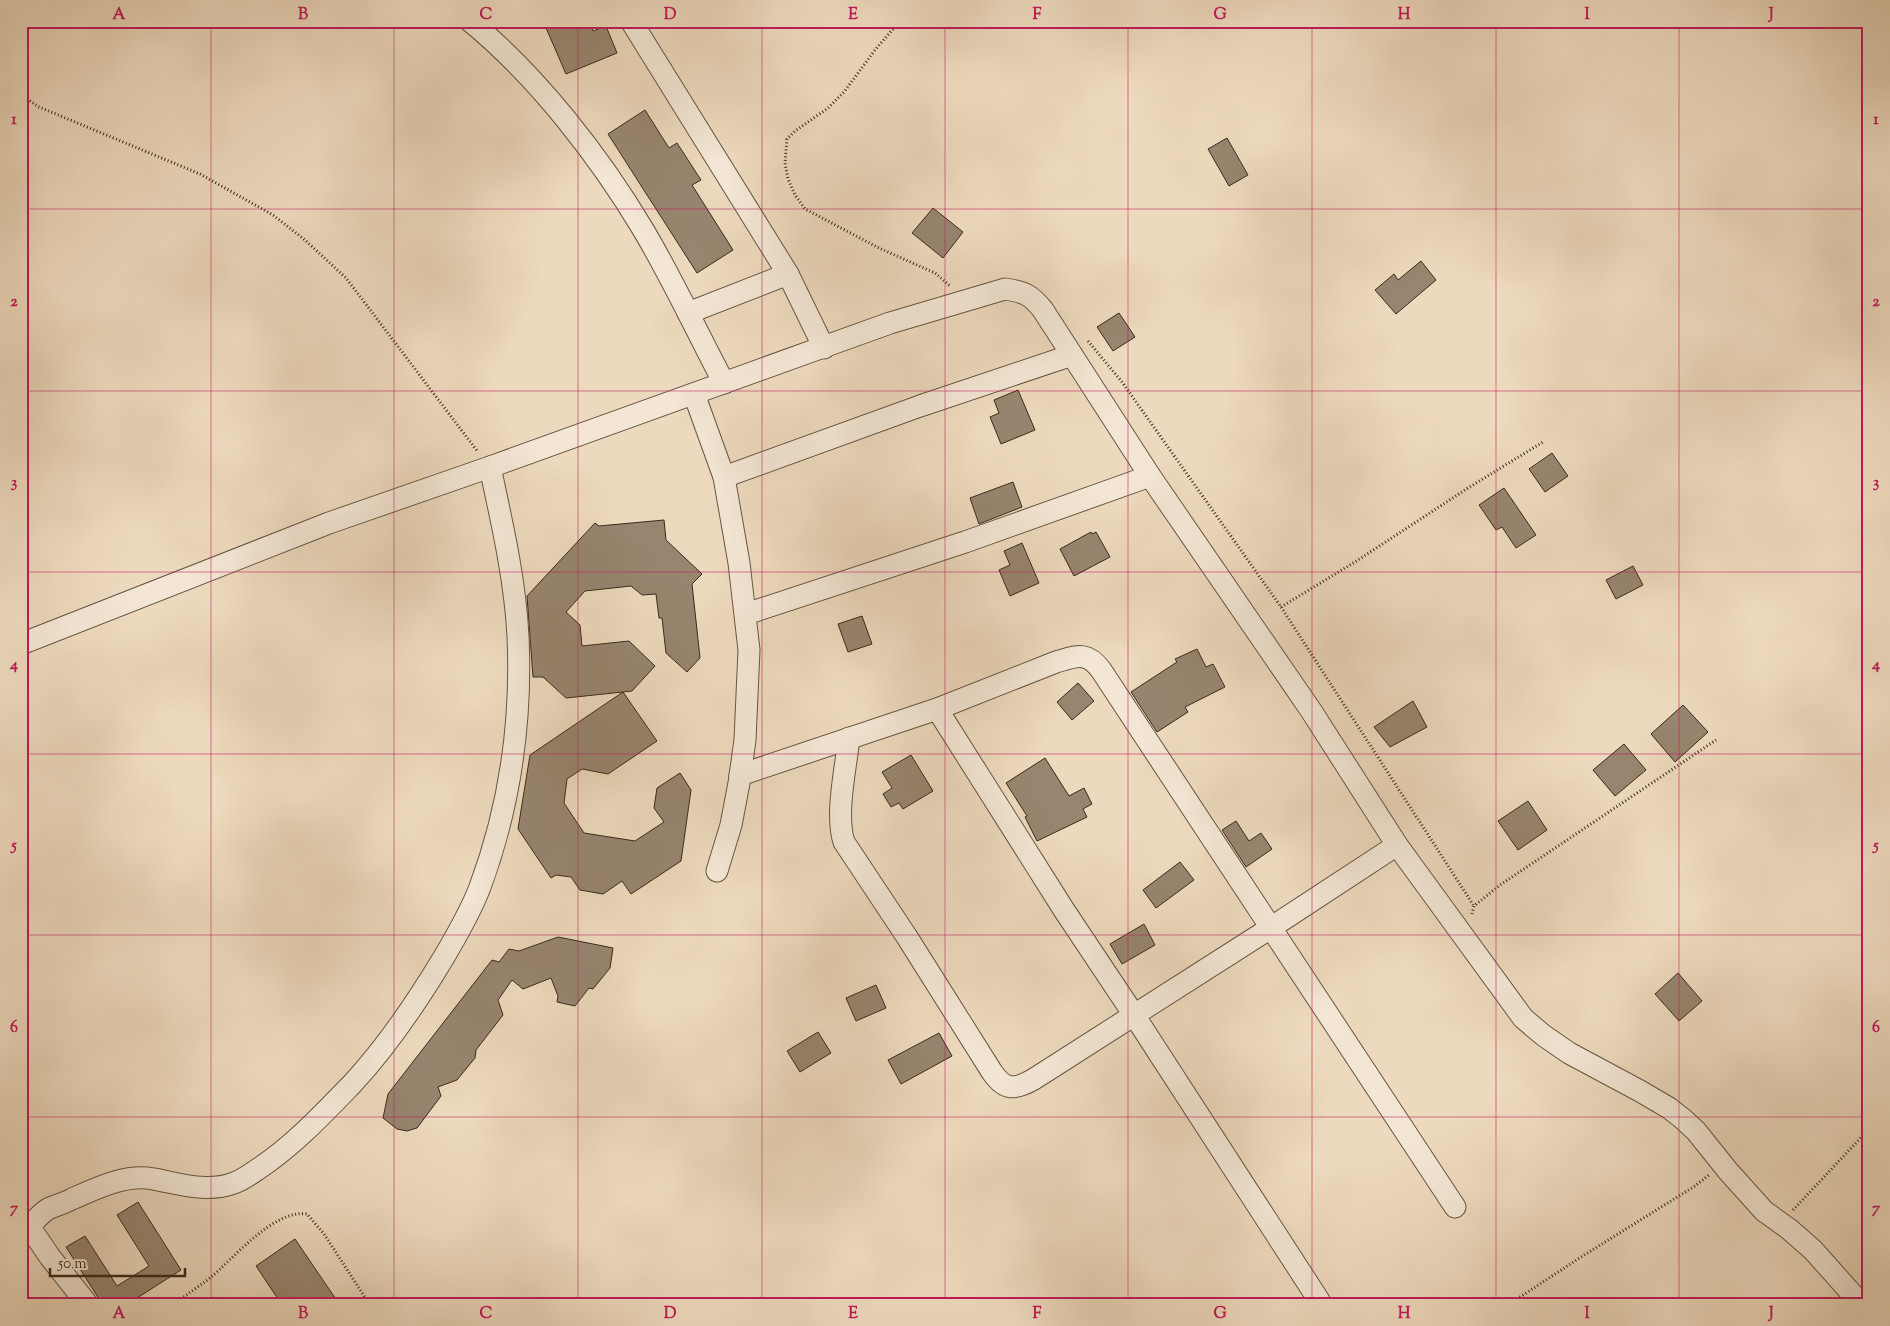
<svg xmlns="http://www.w3.org/2000/svg" width="1890" height="1326" font-family="'Sorts Mill Goudy',serif">
	<style>
		.building { fill: #97856f; stroke: #392b1a }
		.lines { fill: none; stroke-linecap: round; stroke-linejoin: round }
		.street-casing { stroke: #665643; stroke-width: 23 }
		.path { stroke: #392b1a; stroke-width: 3; stroke-dasharray: 1 2.5; stroke-linecap: butt }
		.street { stroke: #f3e6d4; stroke-width: 21 }
		.grid { fill: none; stroke: #c2185b; stroke-width: 1; stroke-opacity: 0.55 }
		.neatline { fill: none; stroke: #c2185b; stroke-width: 2 }
		.grid-label { font-size: 16px; text-anchor: middle; font-weight: bold; fill: #c2185b }
	</style>
	<rect width="100%" height="100%" fill="#edd9bd"/>
	<filter id="stains"><feTurbulence type="fractalNoise" baseFrequency=".004" numOctaves="4"/><feColorMatrix values="0 0 0 0 .2 0 0 0 0 .09 0 0 0 0 .02 0 0 0 .5 -.17"/></filter>
	<radialGradient id="worn" r=".72"><stop offset=".6" stop-color="#630" stop-opacity="0"/><stop offset="1" stop-color="#630" stop-opacity=".3"/></radialGradient>
	<g class="building">
		<path d="M543,21H589L593,31L606,26L617,53L566,74Z"/>
		<path d="M645,110L669,148L677,143L701,180L692,185L733,250L697,273L608,134Z"/>
		<path d="M1227,138L1248,175L1229,186L1208,149Z"/>
		<path d="M933,208L963,232L943,258L912,233Z"/>
		<path d="M1421,261L1436,280L1396,314L1375,290L1394,274L1398,280Z"/>
		<path d="M1119,313L1135,337L1113,351L1097,327Z"/>
		<path d="M1018,390L1035,430L1001,444L990,417L999,413L994,400Z"/>
		<path d="M1552,453L1568,476L1545,492L1529,469Z"/>
		<path d="M1013,482L1022,507L979,524L970,498Z"/>
		<path d="M1504,488L1536,535L1516,548L1502,527L1496,530L1479,505Z"/>
		<path d="M664,520L666,540L702,574L692,584L700,658L687,672L666,653L662,618H659L656,594L642,595L631,586L585,591L566,612L580,625L582,646L629,641L655,666L632,691L623,692L657,741L608,774L582,769L567,779L564,803L584,833L635,841L664,822L654,808L657,788L680,773L691,790L681,861L631,894L622,881L603,894L580,890L571,877L556,875L551,878L518,829L530,755L623,692L566,698L543,677H533L527,596L595,523L599,526Z"/>
		<path d="M1091,532L1092,534L1096,532L1110,557L1074,576L1060,549Z"/>
		<path d="M1022,543L1039,583L1010,596L999,570L1010,565L1004,551Z"/>
		<path d="M1633,566L1643,585L1616,599L1606,580Z"/>
		<path d="M862,616L872,644L848,652L838,624Z"/>
		<path d="M1197,649L1206,667L1213,664L1225,687L1185,707L1188,712L1157,732L1131,692L1177,662L1175,659Z"/>
		<path d="M1078,683L1094,701L1072,720L1057,702Z"/>
		<path d="M1413,701L1427,727L1390,747L1374,727Z"/>
		<path d="M1683,705L1708,732L1675,762L1651,734Z"/>
		<path d="M1624,744L1646,770L1615,796L1593,770Z"/>
		<path d="M911,755L933,791L903,809L899,803L891,807L883,794L892,788L882,772Z"/>
		<path d="M1045,758L1069,796L1084,788L1092,804L1083,809L1087,817L1037,841L1025,817L1027,816L1006,783Z"/>
		<path d="M1528,801L1547,830L1518,850L1498,821Z"/>
		<path d="M1236,821L1249,841L1261,833L1272,849L1246,867L1222,830Z"/>
		<path d="M1180,862L1194,880L1156,908L1143,890Z"/>
		<path d="M1144,924L1155,945L1122,964L1110,944Z"/>
		<path d="M558,937L613,948L610,968L593,989L589,988L575,1006L557,1002L558,996L551,978L523,989L512,980L498,1000L503,1015L476,1050L475,1058L457,1080L438,1087L441,1096L417,1128L407,1131L397,1129L383,1118L388,1094L492,960L499,962L509,949L519,951Z"/>
		<path d="M1678,973L1702,1001L1679,1021L1655,994Z"/>
		<path d="M876,985L886,1008L856,1021L846,998Z"/>
		<path d="M818,1032L831,1053L800,1072L787,1051Z"/>
		<path d="M939,1033L952,1056L901,1084L888,1060Z"/>
		<path d="M138,1202L181,1270L126,1305H103L66,1247L85,1236L117,1286L149,1266L117,1215Z"/>
		<path d="M295,1239L329,1289L340,1305H282L256,1266Z"/>
	</g>
	<g class="lines">
		<defs>
			<g id="street">
				<path d="M470,21C537,76 600,157 644,231C673,280 697,332 724,383"/>
				<path d="M631,21L788,274L824,348"/>
				<path d="M688,313L788,274"/>
				<path d="M694,394L724,477L739,563L749,650L745,740L739,783L731,825L717,871"/>
				<path d="M724,477L920,406L1072,355"/>
				<path d="M746,614L965,542L1150,476"/>
				<path d="M21,644L329,523L490,467L890,323L1005,289C1025,292 1031,295 1043,310L1150,476L1312,712L1397,845L1523,1018L1543,1035L1569,1053L1640,1091L1669,1108L1683,1119L1696,1131L1728,1171L1764,1211L1789,1229L1813,1250L1862,1305"/>
				<path d="M937,709L1064,910L1134,1015L1320,1302"/>
				<path d="M849,738C846,767 835,815 844,842L907,937L992,1072C1005,1091 1015,1090 1034,1079L1272,927L1397,845"/>
				<path d="M740,775L937,709L1056,662C1077,656 1087,651 1101,670L1455,1207"/>
				<path d="M29,1226L50,1257L88,1305"/>
				<path d="M21,1227L29,1226C35,1221 41,1213 48,1209C56,1205 65,1203 72,1199C95,1189 121,1176 147,1178C176,1182 205,1194 234,1183C243,1180 252,1173 261,1167C295,1144 324,1113 353,1083C389,1044 417,1002 444,957C457,935 471,911 480,887C510,806 522,723 518,636C515,579 502,523 490,467"/>
			</g>
		</defs>
		<use href="#street" class="street-casing"/>
		<g class="path">
			<path d="M900,21L875,50L844,92L828,108L795,131L787,139L785,163L788,179L795,195L805,209L879,248L935,273L950,286"/>
			<path d="M21,95L39,107L200,174L273,215L305,240L346,278L478,452"/>
			<path d="M1088,341L1122,382L1281,607L1474,906"/>
			<path d="M1281,607L1355,562L1468,488L1543,442"/>
			<path d="M1472,914L1474,906L1500,885L1716,740"/>
			<path d="M1793,1210L1869,1129"/>
			<path d="M172,1305C185,1296 198,1287 210,1278C234,1258 274,1209 307,1214L324,1234L370,1305"/>
			<path d="M1508,1305L1581,1257L1695,1186L1709,1175"/>
		</g>
		<use href="#street" class="street"/>
	</g>
	<path class="grid" d="M211,21V1305M394,21V1305M578,21V1305M762,21V1305M945,21V1305M1128,21V1305M1312,21V1305M1496,21V1305M1679,21V1305M21,209H1869M21,391H1869M21,572H1869M21,754H1869M21,935H1869M21,1117H1869"/>
	<rect width="1890" height="1326" fill="none" stroke="#edd9bd" stroke-width="55"/>
	<path d="M50 1268v8h135v-8" fill="none" stroke="#392b1a" stroke-width="2.5"/>
	<text x="58" y="1268" font-size="15" fill="#392b1a" stroke="#f3e6d4" stroke-width="4" paint-order="stroke">50 m</text>
	<rect x="28" y="28" width="1834" height="1270" class="neatline"/>
	<g class="grid-label">
		<text x="119" y="19">A</text>
		<text x="303" y="19">B</text>
		<text x="486" y="19">C</text>
		<text x="670" y="19">D</text>
		<text x="853" y="19">E</text>
		<text x="1037" y="19">F</text>
		<text x="1220" y="19">G</text>
		<text x="1404" y="19">H</text>
		<text x="1587" y="19">I</text>
		<text x="1771" y="19">J</text>
		<text x="14" y="124">1</text>
		<text x="1876" y="124">1</text>
		<text x="14" y="306">2</text>
		<text x="1876" y="306">2</text>
		<text x="14" y="487">3</text>
		<text x="1876" y="487">3</text>
		<text x="14" y="669">4</text>
		<text x="1876" y="669">4</text>
		<text x="14" y="850">5</text>
		<text x="1876" y="850">5</text>
		<text x="14" y="1032">6</text>
		<text x="1876" y="1032">6</text>
		<text x="14" y="1213">7</text>
		<text x="1876" y="1213">7</text>
		<text x="119" y="1318">A</text>
		<text x="303" y="1318">B</text>
		<text x="486" y="1318">C</text>
		<text x="670" y="1318">D</text>
		<text x="853" y="1318">E</text>
		<text x="1037" y="1318">F</text>
		<text x="1220" y="1318">G</text>
		<text x="1404" y="1318">H</text>
		<text x="1587" y="1318">I</text>
		<text x="1771" y="1318">J</text>
	</g>
	<rect width="100%" height="100%" filter="url(#stains)"/>
	<rect width="100%" height="100%" fill="url(#worn)"/>
</svg>
